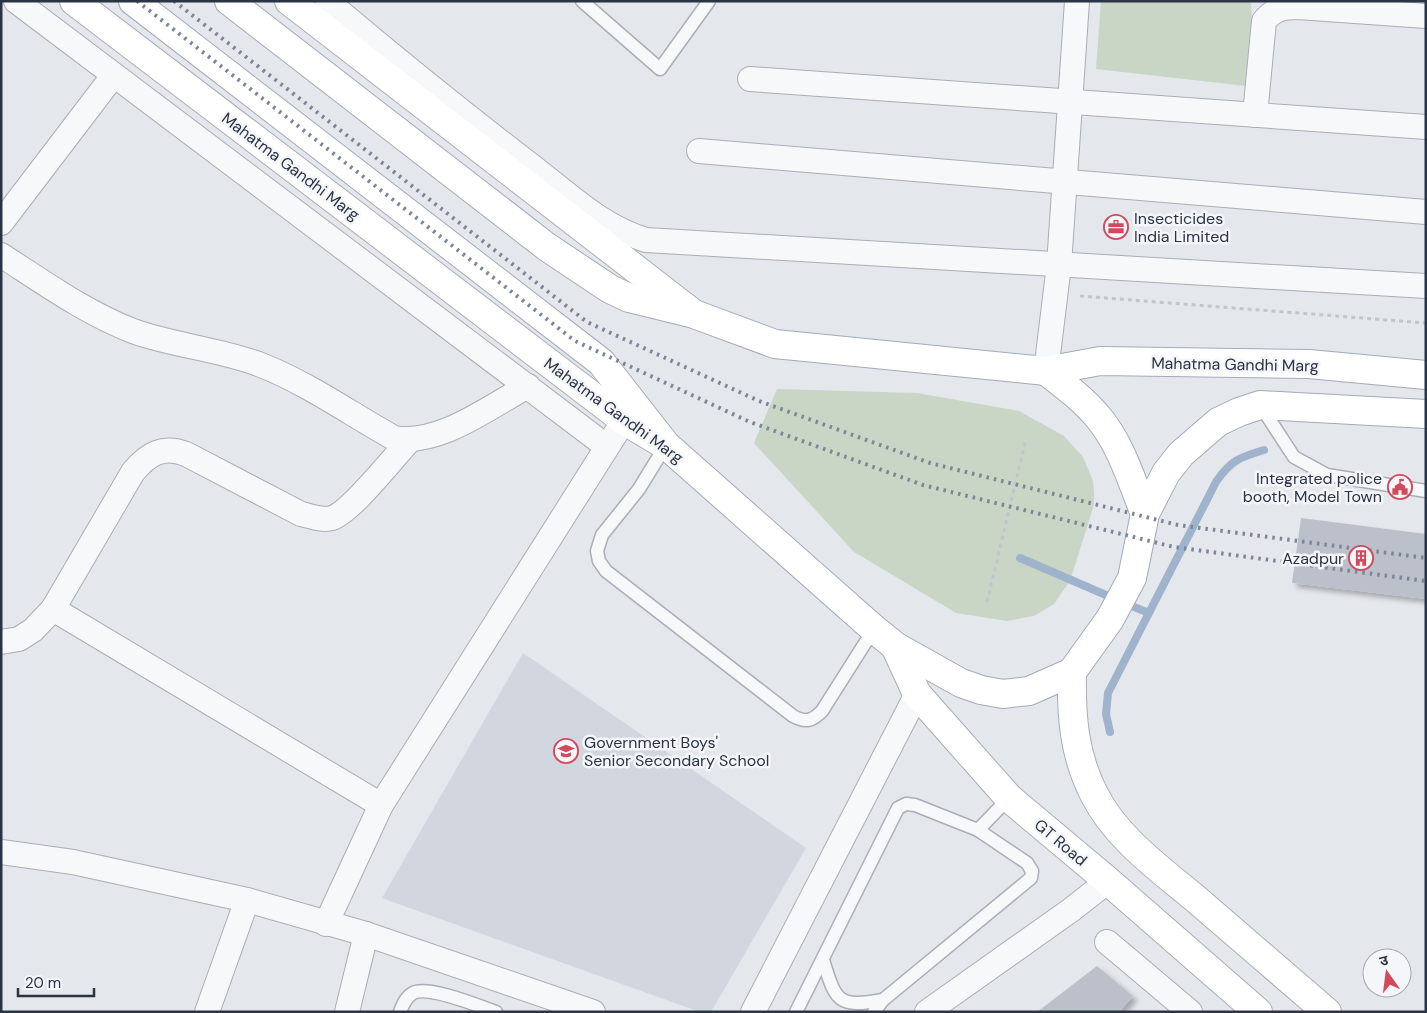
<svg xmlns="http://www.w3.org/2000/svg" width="1427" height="1013" font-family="'DM Sans','Noto Sans Devanagari',sans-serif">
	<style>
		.built { fill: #d2d6de }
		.green { fill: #c9d6c5 }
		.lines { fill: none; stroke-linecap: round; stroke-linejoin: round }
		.stream { stroke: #9fb4cc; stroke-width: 8 }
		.building { fill: #bbc0ca; filter: url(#shadow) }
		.service-casing { stroke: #a9aeb7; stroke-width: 15 }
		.minor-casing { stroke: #a9aeb7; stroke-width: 26 }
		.secondary-casing { stroke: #a9aeb7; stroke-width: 30 }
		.primary-casing { stroke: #a3abb8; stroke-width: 30 }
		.path { stroke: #c2c5cb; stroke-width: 3; stroke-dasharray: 4 4; stroke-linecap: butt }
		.service { stroke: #f7f8fa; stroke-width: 12 }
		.minor { stroke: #f7f8fa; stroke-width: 24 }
		.secondary { stroke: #fff; stroke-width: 28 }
		.primary { stroke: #fff; stroke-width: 28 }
		.rail { stroke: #7d8696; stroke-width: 4; stroke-dasharray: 2.5 5; stroke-linecap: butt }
		.labels { text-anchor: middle; stroke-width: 5; stroke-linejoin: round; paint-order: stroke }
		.street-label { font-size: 16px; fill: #2b3445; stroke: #f4f6f9 }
		.poi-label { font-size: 16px; fill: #2b3445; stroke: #f4f6f9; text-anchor: start }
	</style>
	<defs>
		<filter id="shadow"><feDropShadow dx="4.5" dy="4.5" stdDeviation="2.5" flood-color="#0004"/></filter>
	</defs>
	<rect width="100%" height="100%" fill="#e4e7ec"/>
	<path class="built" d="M523,653L806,848L711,1012H700L382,898Z"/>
	<g class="green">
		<path d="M1101,1H1251L1255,87L1096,69Z"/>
		<path d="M777,389L917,393L1019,411L1064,436L1083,457L1093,481L1094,493V505L1070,581L1054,604L1034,616L1007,621L956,613L854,552L754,443Z"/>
	</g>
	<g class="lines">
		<g class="stream">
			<path d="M1020,558L1106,595"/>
			<path d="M1134,607L1149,613"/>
			<path d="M1110,732L1106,714L1108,693L1216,482C1230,461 1240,457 1264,450"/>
		</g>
	</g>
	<g class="building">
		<path d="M1301,518L1426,534V599L1292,583Z"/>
		<path d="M1097,966L1133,996L1119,1012H1037Z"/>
	</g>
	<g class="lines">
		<defs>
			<g id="service">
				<path d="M582,1L660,69L709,1"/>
				<path d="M1260,405L1294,457L1327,475L1426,491"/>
				<path d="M666,445L639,489L602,535L597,551L599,561L606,571L793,716C806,723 812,721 822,711L874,629"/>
				<path d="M978,830L1009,798"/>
				<path d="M823,960C836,1002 838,1008 883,1000"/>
				<path d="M400,1012C403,1004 406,997 413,993C428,985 479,1006 496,1012"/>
				<path d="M796,1012L898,808L906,804L915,805L978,830L1027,863L1032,871L1031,878L883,1000L874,1012"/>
			</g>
			<g id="minor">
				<path d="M16,1L606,446"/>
				<path d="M327,1C393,57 460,111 529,164C566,192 601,227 646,240L1426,286"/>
				<path d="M750,79L1426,127"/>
				<path d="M1255,115L1264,21C1274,9 1282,7 1298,7L1426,16"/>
				<path d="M699,151L1426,212"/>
				<path d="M1,223L113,76"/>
				<path d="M1,255C43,282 86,313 133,331C174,346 220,349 261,365C309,384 349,413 394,438C439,446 489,407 528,386"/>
				<path d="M1046,371L1059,265L1077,1"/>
				<path d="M53,609L381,805"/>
				<path d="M1,642L19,639L33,630L53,609L133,472C148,454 163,445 186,454L301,514C311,516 322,521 332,518C351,512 393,458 409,441"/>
				<path d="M1,852L73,862L247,900L366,934L593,1012"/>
				<path d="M326,924L381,805L616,433"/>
				<path d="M1107,942L1190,1012"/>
				<path d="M207,1012L247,900"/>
				<path d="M347,1012L366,934"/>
				<path d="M753,1012L917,694"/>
				<path d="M927,1012L1071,910L1108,881"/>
			</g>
			<g id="secondary">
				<path d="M74,1L625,421L665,445"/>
				<path d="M289,1L694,314"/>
				<path d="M895,646L917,694L1009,798L1108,881L1258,1012"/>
				<path d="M1072,672C1071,716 1074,755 1094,794C1116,838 1160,869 1197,900C1240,937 1284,975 1327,1012"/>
			</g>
			<g id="primary">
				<path d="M133,1L601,362L666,445L874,629L895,646L961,683L981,690L1003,694L1029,691L1072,672L1110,619L1132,578L1145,514L1166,473L1181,454L1218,422L1239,412L1260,405L1426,414"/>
				<path d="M229,1L547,247L610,289L629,298L694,314L775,344L1046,371L1100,361L1309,364L1426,375"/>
				<path d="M1046,371C1064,385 1083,399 1098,417C1121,444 1132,482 1145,514"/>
			</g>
		</defs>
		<use href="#service" class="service-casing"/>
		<use href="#minor" class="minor-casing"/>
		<use href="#secondary" class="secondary-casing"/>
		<use href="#primary" class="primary-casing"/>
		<g class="path">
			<path d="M1080,296L1426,323"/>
			<path d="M987,602L1026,439"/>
		</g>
		<use href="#service" class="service"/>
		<use href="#minor" class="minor"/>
		<use href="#secondary" class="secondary"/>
		<use href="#primary" class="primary"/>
		<g class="rail">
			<path d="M137,1L575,341L750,422L923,485L1174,547L1426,581"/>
			<path d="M174,1L587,322L759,401L930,463L1178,525L1426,558"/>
		</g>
	</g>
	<defs>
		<symbol id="office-ring" viewBox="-11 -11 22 22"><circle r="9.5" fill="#f4f6f9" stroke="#d1495b" stroke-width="1.5"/><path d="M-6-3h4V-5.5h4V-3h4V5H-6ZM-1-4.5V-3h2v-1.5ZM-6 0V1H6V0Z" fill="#d1495b"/></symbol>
		<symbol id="civic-ring" viewBox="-11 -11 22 22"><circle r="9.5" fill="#f4f6f9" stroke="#d1495b" stroke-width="1.5"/><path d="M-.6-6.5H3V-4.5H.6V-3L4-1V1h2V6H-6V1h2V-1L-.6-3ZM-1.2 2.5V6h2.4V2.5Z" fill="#d1495b"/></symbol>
		<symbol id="building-ring" viewBox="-11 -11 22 22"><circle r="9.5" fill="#f4f6f9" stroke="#d1495b" stroke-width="1.5"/><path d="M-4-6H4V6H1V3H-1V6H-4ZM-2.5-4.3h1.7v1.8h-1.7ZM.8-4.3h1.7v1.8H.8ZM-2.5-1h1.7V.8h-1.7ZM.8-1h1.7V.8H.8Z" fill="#d1495b"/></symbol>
		<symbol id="school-ring" viewBox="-11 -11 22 22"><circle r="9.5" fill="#f4f6f9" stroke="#d1495b" stroke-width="1.5"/><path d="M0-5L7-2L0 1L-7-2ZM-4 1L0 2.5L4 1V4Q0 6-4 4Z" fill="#d1495b"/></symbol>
	</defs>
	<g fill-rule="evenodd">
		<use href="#office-ring" x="1102" y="213" width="28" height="28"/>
		<use href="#civic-ring" x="1386" y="473" width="28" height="28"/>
		<use href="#building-ring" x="1347" y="544" width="28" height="28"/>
		<use href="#school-ring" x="552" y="737" width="28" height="28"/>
	</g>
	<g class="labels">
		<g class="street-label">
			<text transform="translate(291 166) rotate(37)" y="6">Mahatma Gandhi Marg</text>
			<text transform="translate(1235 364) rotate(1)" y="6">Mahatma Gandhi Marg</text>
			<text transform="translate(614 410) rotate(36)" y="6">Mahatma Gandhi Marg</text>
			<text transform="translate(1061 842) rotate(40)" y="6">GT Road</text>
		</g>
		<g class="poi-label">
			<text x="1134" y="224">Insecticides<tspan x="1134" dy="18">India Limited</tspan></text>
			<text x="1382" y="484" text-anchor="end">Integrated police<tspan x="1382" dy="18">booth, Model Town</tspan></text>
			<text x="1344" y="564" text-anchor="end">Azadpur</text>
			<text x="584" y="748">Government Boys'<tspan x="584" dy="18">Senior Secondary School</tspan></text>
		</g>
	</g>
	<rect width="1427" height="1013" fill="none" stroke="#2b3445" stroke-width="5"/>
	<g transform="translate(1387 973) rotate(346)"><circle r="24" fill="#f4f6f9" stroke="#a4a8b1"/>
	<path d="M0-4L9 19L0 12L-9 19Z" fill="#d1495b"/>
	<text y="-8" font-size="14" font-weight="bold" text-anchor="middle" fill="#2b3445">उ</text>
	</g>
	<path d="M18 988v8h76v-8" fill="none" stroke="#2b3445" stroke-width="2.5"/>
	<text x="25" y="988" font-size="15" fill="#2b3445" stroke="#f4f6f9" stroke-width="4" paint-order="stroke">20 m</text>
</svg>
